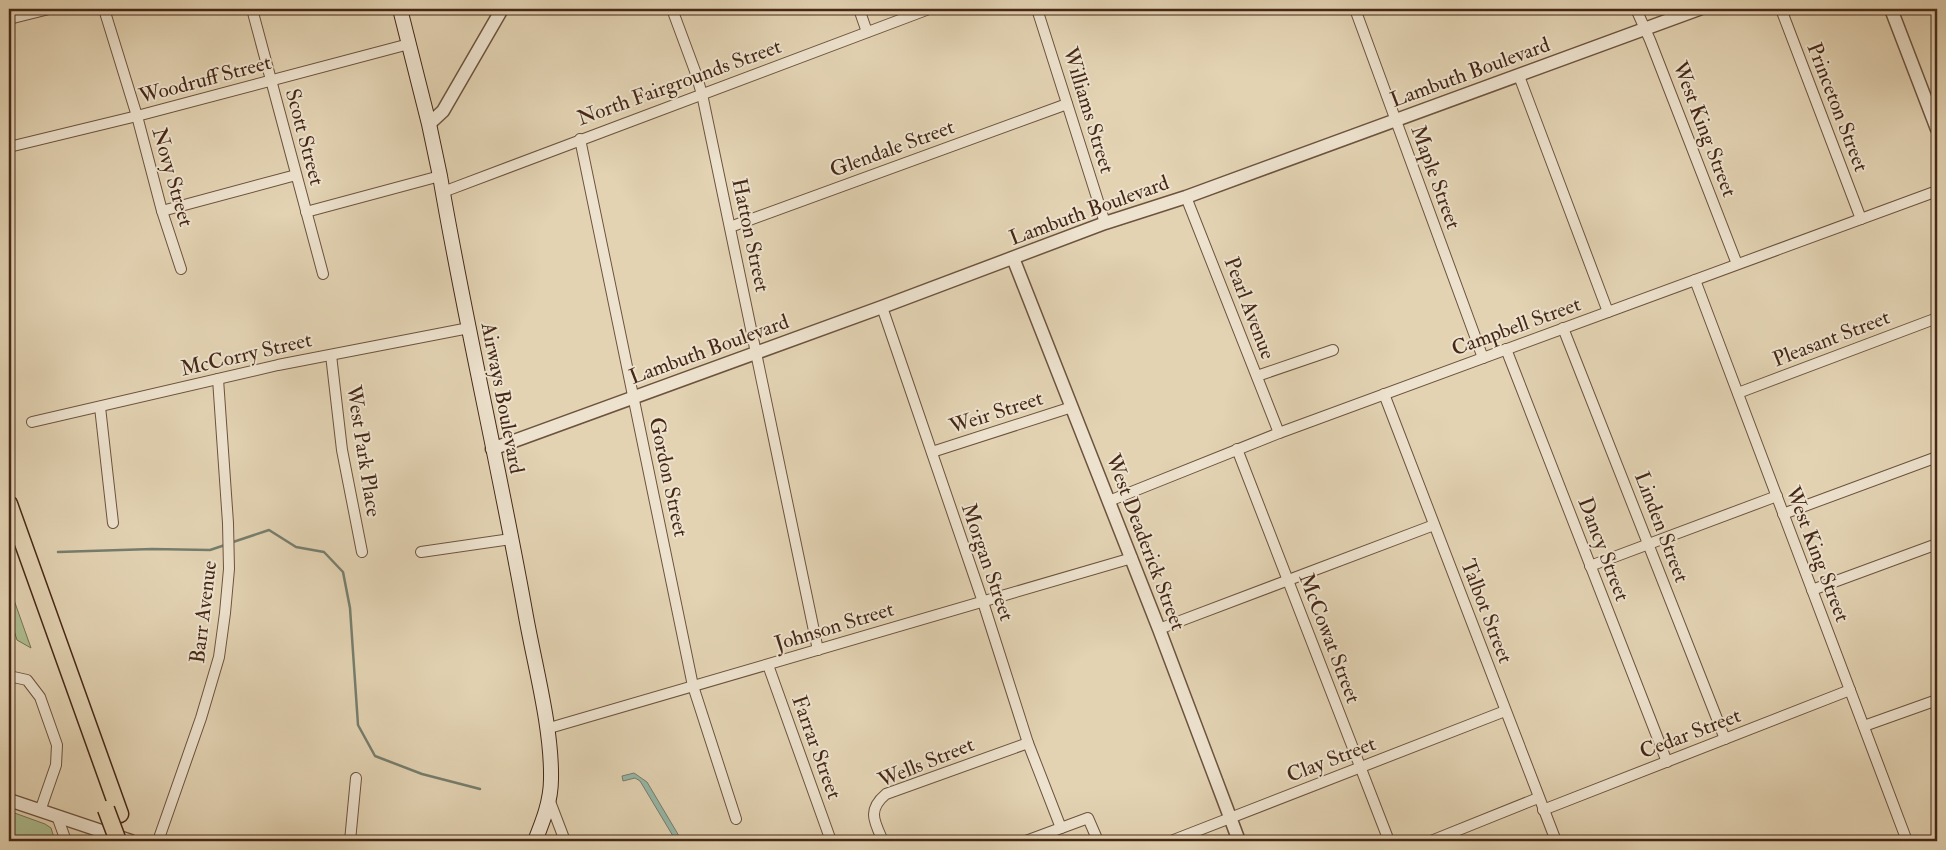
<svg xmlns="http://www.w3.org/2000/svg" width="1946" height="850" font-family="'IM FELL Double Pica',serif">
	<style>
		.green { fill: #aebe91; stroke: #7a7354 }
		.water { fill: #96b8a8; stroke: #767e6e }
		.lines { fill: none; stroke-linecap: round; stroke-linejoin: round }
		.stream { stroke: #767e6e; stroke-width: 2.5 }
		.minor-casing { stroke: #6d533e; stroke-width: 12 }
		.tertiary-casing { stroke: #6d533e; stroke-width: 15 }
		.secondary-casing { stroke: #462817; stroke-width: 16 }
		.trunk-casing { stroke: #462817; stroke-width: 19 }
		.minor { stroke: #ede2ce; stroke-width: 10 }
		.tertiary { stroke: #ede2ce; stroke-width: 12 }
		.secondary { stroke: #ede2ce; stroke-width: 14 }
		.trunk { stroke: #e3d3b3; stroke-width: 16 }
		.trunk-bridge-casing { stroke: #462817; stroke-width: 19; stroke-linecap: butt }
		.trunk-bridge { stroke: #e3d3b3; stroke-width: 16 }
		.labels { text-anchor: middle; stroke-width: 4; stroke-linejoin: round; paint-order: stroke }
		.street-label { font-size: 21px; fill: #462817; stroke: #ede2ce }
	</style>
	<rect width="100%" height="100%" fill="#e3d3b3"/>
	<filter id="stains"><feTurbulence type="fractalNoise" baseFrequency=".004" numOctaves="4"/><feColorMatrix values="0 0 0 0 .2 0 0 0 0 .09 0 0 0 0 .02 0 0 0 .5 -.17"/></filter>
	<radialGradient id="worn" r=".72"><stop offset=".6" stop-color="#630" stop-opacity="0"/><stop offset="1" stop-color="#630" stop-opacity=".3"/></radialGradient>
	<g class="green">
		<path d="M9,586L31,648L17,640L9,615Z"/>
		<path d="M9,811L45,824L51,828L55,841H9Z"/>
	</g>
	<path class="water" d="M634,773L647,782L682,841H676L640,781L635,778L623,781L622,776Z"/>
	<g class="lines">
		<g class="stream">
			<path d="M230,543L269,530L296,547L324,552L343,572L350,608L358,725L375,756L422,774L480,789"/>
			<path d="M58,552L152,549L210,550L225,545"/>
		</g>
		<defs>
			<g id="minor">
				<path d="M104,9L137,116L162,211L181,269"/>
				<path d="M252,9L323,274"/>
				<path d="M672,9L695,71L702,94L818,650"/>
				<path d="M859,9L867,32"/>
				<path d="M1037,9L1105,223"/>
				<path d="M1355,9L1483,358"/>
				<path d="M1636,9L1650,40L1737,264"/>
				<path d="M1781,9L1861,219"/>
				<path d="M9,19L49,9"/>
				<path d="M1519,76L1608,312"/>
				<path d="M580,139L693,686L736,819"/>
				<path d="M9,147L137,116L409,44"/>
				<path d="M443,192L929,9"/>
				<path d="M1186,197L1279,433"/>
				<path d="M162,211L296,175"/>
				<path d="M306,212L440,176"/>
				<path d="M730,227L1067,104"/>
				<path d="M1695,280L1907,841"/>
				<path d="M882,307L983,602L1028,743L1061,828"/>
				<path d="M1563,328L1725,739"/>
				<path d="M1506,349L1667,762"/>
				<path d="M331,355L342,450L362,552"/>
				<path d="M1257,376L1333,350"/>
				<path d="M1738,393L1937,318"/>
				<path d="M1384,394L1556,841"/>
				<path d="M100,407L113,523"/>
				<path d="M32,422L278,365L469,328"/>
				<path d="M1237,449L1389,841"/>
				<path d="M932,452L1072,407"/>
				<path d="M1109,501L1279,433L1937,191"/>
				<path d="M1783,514L1937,457"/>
				<path d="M421,552L511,539"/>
				<path d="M1590,566L1777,496"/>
				<path d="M1812,590L1937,544"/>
				<path d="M1159,629L1434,525"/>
				<path d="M768,665L831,841"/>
				<path d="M9,676L27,680L40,697L57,745L56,765L40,811"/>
				<path d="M1864,726L1937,700"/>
				<path d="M546,729L1132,558"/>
				<path d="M549,799L565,841"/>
				<path d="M1543,810L1850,690"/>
				<path d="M57,816L66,841"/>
				<path d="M158,841L201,718L219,657L225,613L229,569L228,523L218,379"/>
				<path d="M350,841L356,778"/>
				<path d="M883,841C874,821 867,810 886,794L1028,743"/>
				<path d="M1026,841L1088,818L1098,841"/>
				<path d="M1171,841L1505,711"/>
				<path d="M1431,841L1538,798"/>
			</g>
			<g id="tertiary">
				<path d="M1891,9L1937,129"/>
				<path d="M429,124L443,111L502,9"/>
				<path d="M1013,258L1159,629L1239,841"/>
				<path d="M492,449L882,307L1105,223L1186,197L1699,9"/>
				<path d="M9,800L131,841"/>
			</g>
			<path id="secondary" d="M400,9L429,124L440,176C465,322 499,466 525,611C534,663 552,727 551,779C551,801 543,821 535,841"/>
			<path id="trunk" d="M9,504L120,814"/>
		</defs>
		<use href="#minor" class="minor-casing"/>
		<use href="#tertiary" class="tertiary-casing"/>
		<use href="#secondary" class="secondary-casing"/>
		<use href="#trunk" class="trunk-casing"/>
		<use href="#minor" class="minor"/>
		<use href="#tertiary" class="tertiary"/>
		<use href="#secondary" class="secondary"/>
		<use href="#trunk" class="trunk"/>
		<defs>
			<path id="trunk-bridge" d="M106,809L118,841"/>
		</defs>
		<use href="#trunk-bridge" class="trunk-bridge-casing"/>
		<use href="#trunk-bridge" class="trunk-bridge"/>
	</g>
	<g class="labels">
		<g class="street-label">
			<text transform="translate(1470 72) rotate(-20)" y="7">Lambuth Boulevard</text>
			<text transform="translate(205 79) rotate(-15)" y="7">Woodruff Street</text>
			<text transform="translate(679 82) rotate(-20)" y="7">North Fairgrounds Street</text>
			<text transform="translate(1838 107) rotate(69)" y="7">Princeton Street</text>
			<text transform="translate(1089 110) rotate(73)" y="7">Williams Street</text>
			<text transform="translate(1705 129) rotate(69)" y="7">West King Street</text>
			<text transform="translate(305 137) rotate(75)" y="7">Scott Street</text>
			<text transform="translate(892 148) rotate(-20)" y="7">Glendale Street</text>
			<text transform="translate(173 177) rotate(74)" y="7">Novy Street</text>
			<text transform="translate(1436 177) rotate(70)" y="7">Maple Street</text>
			<text transform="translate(1089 210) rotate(-20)" y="7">Lambuth Boulevard</text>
			<text transform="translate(751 235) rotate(78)" y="7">Hatton Street</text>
			<text transform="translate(1250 308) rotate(69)" y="7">Pearl Avenue</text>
			<text transform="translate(1516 326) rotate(-20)" y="7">Campbell Street</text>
			<text transform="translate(1831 338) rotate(-21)" y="7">Pleasant Street</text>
			<text transform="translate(709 349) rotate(-20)" y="7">Lambuth Boulevard</text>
			<text transform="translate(246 354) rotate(-13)" y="7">McCorry Street</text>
			<text transform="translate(503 398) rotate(79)" y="7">Airways Boulevard</text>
			<text transform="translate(996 412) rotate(-18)" y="7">Weir Street</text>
			<text transform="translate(364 451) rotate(81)" y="7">West Park Place</text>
			<text transform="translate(669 477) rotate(78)" y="7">Gordon Street</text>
			<text transform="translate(1662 527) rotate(69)" y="7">Linden Street</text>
			<text transform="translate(1146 542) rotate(69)" y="7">West Deaderick Street</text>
			<text transform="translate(1604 549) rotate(69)" y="7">Dancy Street</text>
			<text transform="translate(1818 554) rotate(69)" y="7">West King Street</text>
			<text transform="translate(988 562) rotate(71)" y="7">Morgan Street</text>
			<text transform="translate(1487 611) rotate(69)" y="7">Talbot Street</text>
			<text transform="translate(203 612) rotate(-83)" y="7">Barr Avenue</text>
			<text transform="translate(834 626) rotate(-17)" y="7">Johnson Street</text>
			<text transform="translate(1330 638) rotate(69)" y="7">McCowat Street</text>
			<text transform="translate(1690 733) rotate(-21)" y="7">Cedar Street</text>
			<text transform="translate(817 747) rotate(70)" y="7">Farrar Street</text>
			<text transform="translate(1331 759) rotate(-21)" y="7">Clay Street</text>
			<text transform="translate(926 762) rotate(-22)" y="7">Wells Street</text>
		</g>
	</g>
	<rect width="1946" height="850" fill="none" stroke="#e3d3b3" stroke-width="30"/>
	<rect x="10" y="10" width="1926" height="830" fill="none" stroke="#462817" stroke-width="2.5"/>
	<rect x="15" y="15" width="1916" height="820" fill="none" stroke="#462817"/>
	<rect width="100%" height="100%" filter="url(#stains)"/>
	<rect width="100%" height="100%" fill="url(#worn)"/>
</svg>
